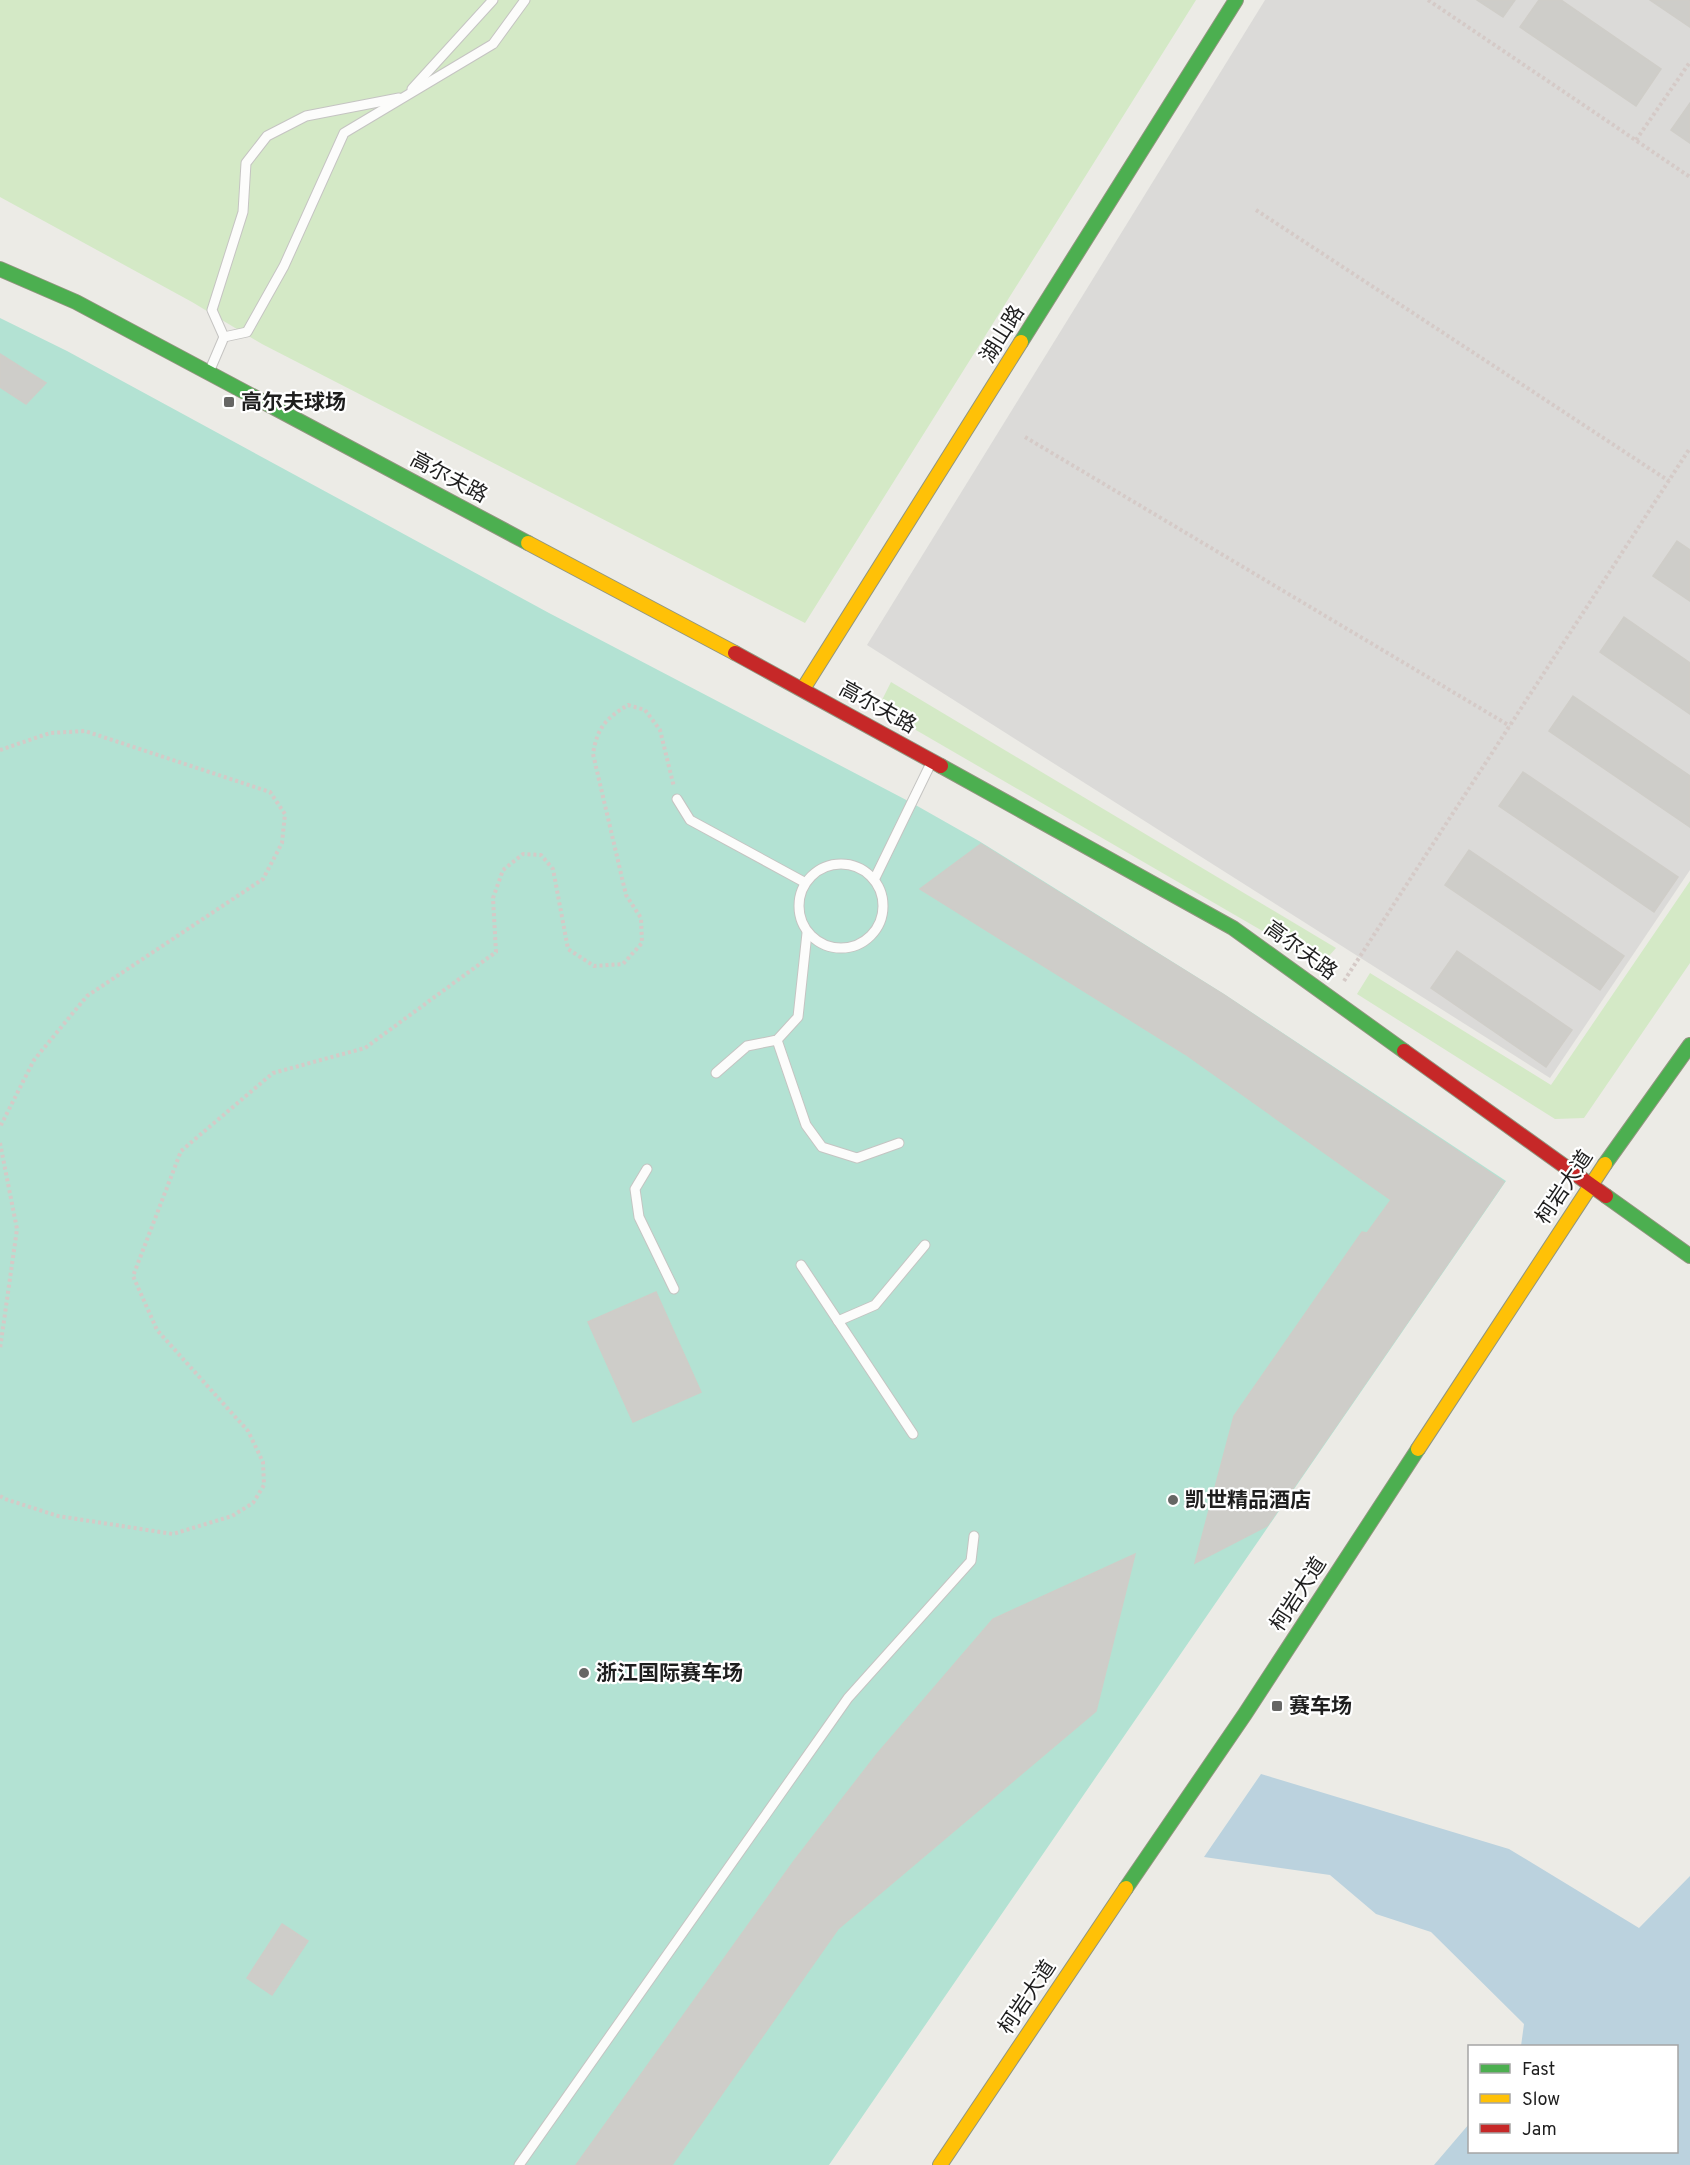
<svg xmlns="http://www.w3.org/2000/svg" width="1690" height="2165" font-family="Overpass,'Noto Sans SC',sans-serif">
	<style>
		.residential { fill: #dbdad8 }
		.grass { fill: #d4e9c6 }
		.pitch { fill: #b3e2d3 }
		.water { fill: #bbd2de }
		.building { fill: #cecdc9; stroke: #cfcdc8; stroke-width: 1.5 }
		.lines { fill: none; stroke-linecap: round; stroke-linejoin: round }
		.lane-casing { stroke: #c5c4c2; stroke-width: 11 }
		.fast-casing { stroke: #91957f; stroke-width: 16 }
		.slow-casing { stroke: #91957f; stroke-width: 16 }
		.jam-casing { stroke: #91957f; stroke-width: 16 }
		.path { stroke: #d5cac7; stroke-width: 4; stroke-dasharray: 3 3; stroke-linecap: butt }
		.lane { stroke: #fcfcfb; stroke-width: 9 }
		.fast { stroke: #4caf50; stroke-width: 14 }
		.slow { stroke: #ffc107; stroke-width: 14 }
		.jam { stroke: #c62828; stroke-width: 14 }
		.poi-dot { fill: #666664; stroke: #fff; stroke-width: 2 }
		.labels { text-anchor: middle; stroke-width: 4.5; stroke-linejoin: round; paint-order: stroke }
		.street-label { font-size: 21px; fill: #1e1e1e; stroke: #fff }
		.poi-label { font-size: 21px; font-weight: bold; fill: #1e1e1e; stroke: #fff; text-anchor: start }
	</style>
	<rect width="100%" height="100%" fill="#ecebe6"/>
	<path class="residential" d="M1265,0H1690V870L1550,1078L867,645Z"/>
	<g class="grass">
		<path d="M0,0H1196L805,623L262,344L192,302L0,197Z"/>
		<path d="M891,682L1336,948L1321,965L878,708Z"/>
		<path d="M1690,881V963L1584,1118L1555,1119L1357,994L1370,973L1551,1085Z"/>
	</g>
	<path class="pitch" d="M0,318L67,351L549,613L912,803L979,841L1224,994L1506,1181L829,2165H0Z"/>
	<path class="water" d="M1261,1774L1509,1849L1639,1928L1690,1876V2165H1434L1469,2124L1470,2152H1676V2046H1521L1524,2024L1431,1932L1376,1914L1330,1875L1204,1857Z"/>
	<g class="building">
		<path d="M1477,0H1515L1503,17Z"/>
		<path d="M1539,0H1561L1661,69L1636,106L1520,27Z"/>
		<path d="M1650,0H1690V27Z"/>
		<path d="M1690,103V143L1671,130Z"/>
		<path d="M0,354L46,383L26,404L0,387Z"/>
		<path d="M1677,541L1690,550V601L1653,576Z"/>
		<path d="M1624,617L1690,663V714L1600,652Z"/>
		<path d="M1573,696L1690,776V827L1549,731Z"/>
		<path d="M1523,772L1678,877L1654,912L1499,806Z"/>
		<path d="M981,844L1224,995L1504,1182L1267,1526L1195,1563L1234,1416L1362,1232L1367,1233L1391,1200L1185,1054L920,889Z"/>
		<path d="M1469,850L1624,956L1600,990L1445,885Z"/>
		<path d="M1457,951L1572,1030L1546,1067L1431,988Z"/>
		<path d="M656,1292L701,1392L633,1422L588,1322Z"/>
		<path d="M1135,1554L1096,1711L838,1929L672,2165H576L794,1861L877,1754L993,1619Z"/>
		<path d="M282,1924L308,1941L272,1995L247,1978Z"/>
	</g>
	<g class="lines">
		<defs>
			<g id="lane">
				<path d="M412,89L493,0"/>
				<path d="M224,337L212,310L243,212L246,163L267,136L306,116L399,98"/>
				<path d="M209,372L224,337L247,332L284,266L344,133L493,44L525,0"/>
				<path d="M677,799L690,820L804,882"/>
				<circle cx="841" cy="906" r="42"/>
				<path d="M875,878L931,763"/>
				<path d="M777,1040L806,1125L822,1147L857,1158L899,1143"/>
				<path d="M716,1073L747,1046L777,1040L798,1017L807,933"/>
				<path d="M647,1169L635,1189L639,1217L674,1289"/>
				<path d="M801,1265L913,1434"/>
				<path d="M838,1321L875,1305L925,1245"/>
				<path d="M519,2165L848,1698L971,1561L974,1536"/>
			</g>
			<g id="fast">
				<path d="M0,269L76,302L528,543"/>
				<path d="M1021,342L1236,0"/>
				<path d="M941,766L1233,928L1404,1051"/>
				<path d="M1605,1164L1690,1045"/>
				<path d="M1606,1196L1690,1256"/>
				<path d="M1126,1888L1245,1714L1418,1449"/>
			</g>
			<g id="slow">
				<path d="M528,543L735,653"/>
				<path d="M803,689L1021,342"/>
				<path d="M1418,1449L1605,1164"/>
				<path d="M940,2165L1126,1888"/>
			</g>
			<g id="jam">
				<path d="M735,653L941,766"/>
				<path d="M1404,1051L1606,1196"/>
			</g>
		</defs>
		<use href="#lane" class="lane-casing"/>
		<use href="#fast" class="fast-casing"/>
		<use href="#slow" class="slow-casing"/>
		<use href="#jam" class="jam-casing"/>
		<g class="path">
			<path d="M1428,0L1690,177"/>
			<path d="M1636,140L1690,62"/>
			<path d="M1256,210L1669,481"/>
			<path d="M1025,437L1510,726"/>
			<path d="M0,750L50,733L85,731L270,792L285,814L282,843L263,879L87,996L34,1060L0,1127"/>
			<path d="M1344,981L1690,448"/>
			<path d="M0,1143L17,1229L0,1349"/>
			<path d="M0,1496L5,1499L58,1516L173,1534L232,1516L253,1503L264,1485L263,1462L248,1431L157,1330L133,1276L181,1151L273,1073L365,1048L496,952L493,898L503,870L523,854L541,855L553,869L568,949L594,966L623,964L642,943L641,918L626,895L593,754C597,728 606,718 628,705L645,710L660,730L674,787"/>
		</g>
		<use href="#lane" class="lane"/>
		<use href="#fast" class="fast"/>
		<use href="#slow" class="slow"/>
		<use href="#jam" class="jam"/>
	</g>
	<g class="poi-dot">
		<rect x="223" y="396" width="12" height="12" rx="3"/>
		<circle cx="1173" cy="1500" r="6"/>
		<circle cx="584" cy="1673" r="6"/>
		<rect x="1271" y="1700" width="12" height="12" rx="3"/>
	</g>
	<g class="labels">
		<g class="street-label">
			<text transform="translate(1002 334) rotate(-58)" y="7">湖山路</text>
			<text transform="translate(449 477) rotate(28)" y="7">高尔夫路</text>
			<text transform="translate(878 707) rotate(29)" y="7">高尔夫路</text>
			<text transform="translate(1301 950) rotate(36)" y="7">高尔夫路</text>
			<text transform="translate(1564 1187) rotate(-56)" y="7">柯岩大道</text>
			<text transform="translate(1298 1594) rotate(-57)" y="7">柯岩大道</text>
			<text transform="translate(1027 1997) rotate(-56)" y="7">柯岩大道</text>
		</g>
		<g class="poi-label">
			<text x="241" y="409">高尔夫球场</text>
			<text x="1185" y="1507">凯世精品酒店</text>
			<text x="596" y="1680">浙江国际赛车场</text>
			<text x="1289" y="1713">赛车场</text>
		</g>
	</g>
	<rect x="1468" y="2045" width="210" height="108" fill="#ffffff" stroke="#a5a5a5" stroke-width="1.5"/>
	<rect x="1480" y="2064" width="30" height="9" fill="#4caf50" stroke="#a5a5a5" stroke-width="1.5"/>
	<text x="1522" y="2075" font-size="18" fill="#1e1e1e">Fast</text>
	<rect x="1480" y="2094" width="30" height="9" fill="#ffc107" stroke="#a5a5a5" stroke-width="1.5"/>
	<text x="1522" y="2105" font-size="18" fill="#1e1e1e">Slow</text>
	<rect x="1480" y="2124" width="30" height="9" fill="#c62828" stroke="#a5a5a5" stroke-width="1.5"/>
	<text x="1522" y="2135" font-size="18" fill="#1e1e1e">Jam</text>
</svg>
